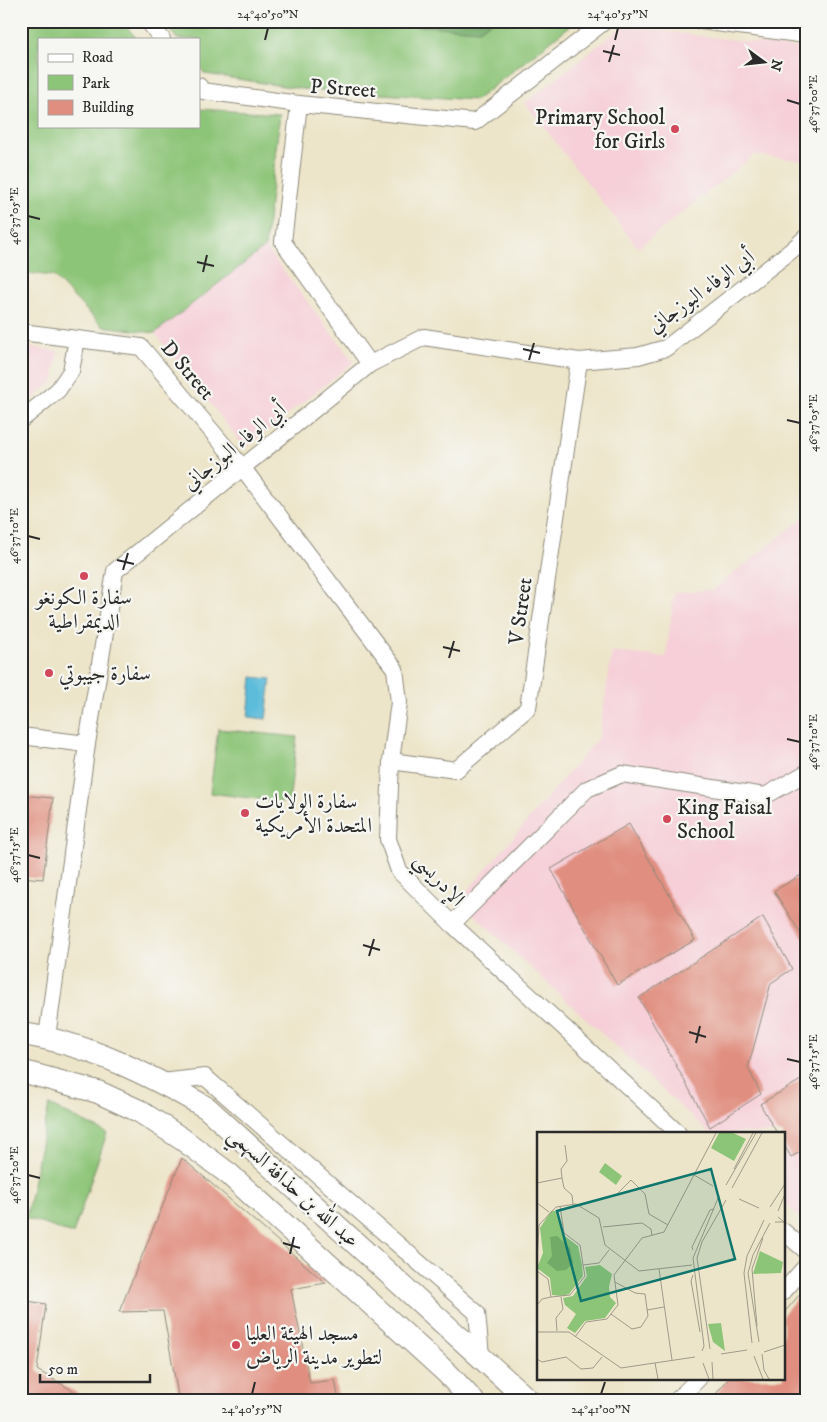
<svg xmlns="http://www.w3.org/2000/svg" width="827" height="1422" font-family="'IM FELL DW Pica',Amiri,serif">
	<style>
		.built { fill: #f6cfd8 }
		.green { fill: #8dc578; stroke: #5c7852 }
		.forest { fill: #72aa68; stroke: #4e6a4a }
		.water { fill: #5cbcda; stroke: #447482 }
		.building { fill: #e08e7f }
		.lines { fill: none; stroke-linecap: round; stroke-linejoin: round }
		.street-casing { stroke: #8c887a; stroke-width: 18 }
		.secondary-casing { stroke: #8c887a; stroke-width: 24 }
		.street { stroke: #fff; stroke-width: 16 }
		.secondary { stroke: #fff; stroke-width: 22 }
		.ticks { fill: none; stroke: #2b2b2b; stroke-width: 2 }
		.poi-dot { fill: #d1495b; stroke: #f6f6f2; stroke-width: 2 }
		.labels { text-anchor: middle; stroke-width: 4.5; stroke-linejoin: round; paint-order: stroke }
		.street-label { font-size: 21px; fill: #2b2b2b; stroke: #f6f6f2 }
		.poi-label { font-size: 21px; fill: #2b2b2b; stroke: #f6f6f2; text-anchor: start }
		.inset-road { fill: none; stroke: #9f9b8a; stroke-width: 1 }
		.view { fill: #0f766e; fill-opacity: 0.15; stroke: #0f766e; stroke-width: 2.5 }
		.inset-edge { fill: none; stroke: #2b2b2b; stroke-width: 2.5 }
		.neatline { fill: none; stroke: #2b2b2b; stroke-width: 2 }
		.ticks-label { font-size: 12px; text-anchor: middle; fill: #2b2b2b }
	</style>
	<rect width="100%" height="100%" fill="#f6f6f2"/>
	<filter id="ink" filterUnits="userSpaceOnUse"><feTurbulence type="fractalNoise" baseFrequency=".02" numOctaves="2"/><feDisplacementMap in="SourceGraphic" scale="10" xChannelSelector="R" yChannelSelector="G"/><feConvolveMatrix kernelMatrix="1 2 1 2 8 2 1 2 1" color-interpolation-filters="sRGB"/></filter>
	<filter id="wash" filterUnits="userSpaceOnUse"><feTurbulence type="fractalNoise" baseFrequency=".0096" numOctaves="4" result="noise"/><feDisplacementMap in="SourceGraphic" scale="20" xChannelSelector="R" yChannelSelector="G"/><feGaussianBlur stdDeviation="1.12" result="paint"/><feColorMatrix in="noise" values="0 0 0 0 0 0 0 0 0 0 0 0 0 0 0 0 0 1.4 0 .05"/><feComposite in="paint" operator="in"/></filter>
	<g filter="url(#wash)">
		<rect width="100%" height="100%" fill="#ede5c9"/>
		<g class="built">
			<path d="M623,26L806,49V161L754,155L638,248L525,103Z"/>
			<path d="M265,247L354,362L245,448L155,333Z"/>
			<path d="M21,346L58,351L53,382L21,407Z"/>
			<path d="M806,516V1223L783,1202V1133H709L459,901L599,737L612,652L666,657L674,592L713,590Z"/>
		</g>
		<g class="green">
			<path d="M21,21H122L137,39H39V126H199V109L280,114L265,247L155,333L102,326L53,276L21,272Z"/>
			<path d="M164,21H576L476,100L302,89L205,74L199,66V39H177Z"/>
			<path d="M218,729L297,737L289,803L210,793Z"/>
			<path d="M49,1105L107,1133L73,1234L26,1218Z"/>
		</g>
		<path class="forest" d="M354,21H492L479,30Z"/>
		<path class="water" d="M252,677L271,679L266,719L248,717Z"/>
		<g id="blocks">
			<g class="building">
				<path d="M21,795L53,798L43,879L21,877Z"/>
				<path d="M629,824L695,940L617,985L551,869Z"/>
				<path d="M806,872V942L774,891Z"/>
				<path d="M763,917L792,969L771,983L748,1068L761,1094L710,1127L639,998Z"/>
				<path d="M806,1077V1149L791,1157L783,1143V1133H777L760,1104Z"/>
				<path d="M182,1158L326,1283L291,1289L310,1383L335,1380L339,1401H179L163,1311L119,1312Z"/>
				<path d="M806,1287V1401H710L729,1378H783V1314Z"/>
				<path d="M21,1300L46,1304L37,1370L91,1401H21Z"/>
			</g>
		</g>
	</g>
	<g filter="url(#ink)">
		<use href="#blocks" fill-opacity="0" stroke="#8c887a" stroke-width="1"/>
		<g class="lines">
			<defs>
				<g id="street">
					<path d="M148,21L162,39"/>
					<path d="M701,21L806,35"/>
					<path d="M199,86L203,91L299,104"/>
					<path d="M21,332L141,347L242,467L395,669L399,702L391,761L388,839L399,871L452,924L678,1133"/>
					<path d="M370,364L283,242L299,104L475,122L605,21"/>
					<path d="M21,420L58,390L71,371L77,339"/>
					<path d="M21,736L87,744"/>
					<path d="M391,761L456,770L528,708L579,361"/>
					<path d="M452,924L587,789L622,774L765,796L806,773"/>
					<path d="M47,1037L87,744L115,571L370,364L424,337L579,361L638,356L666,348L792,250L806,237"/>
					<path d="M162,1082L205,1077L477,1313L481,1356"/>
					<path d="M783,1231L806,1251"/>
					<path d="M783,1292L806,1266"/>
					<path d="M678,1399L699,1378"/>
				</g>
				<g id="secondary">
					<path d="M21,1034C85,1042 152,1076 207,1108L529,1401"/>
					<path d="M21,1071L98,1092L139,1111L182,1139L229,1174L448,1374L473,1401"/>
				</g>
			</defs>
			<use href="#street" class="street-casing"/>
			<use href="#secondary" class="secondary-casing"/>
			<use href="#street" class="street"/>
			<use href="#secondary" class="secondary"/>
		</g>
	</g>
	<path class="ticks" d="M265,40L268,28M615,40L618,28M603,51L620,55M609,62L614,45M787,100L800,104M28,216L40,219M197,262L214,266M203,272L207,255M523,349L540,353M529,360L534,343M787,420L800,423M28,536L40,539M117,560L134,564M123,570L128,553M443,647L460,651M449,658L454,641M787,739L800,742M28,855L40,858M363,945L380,950M369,956L374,939M689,1032L706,1037M696,1043L700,1026M787,1059L800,1062M28,1175L40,1178M283,1243L300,1248M290,1254L294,1237M252,1394L255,1382M601,1394L605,1382"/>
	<g class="poi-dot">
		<circle cx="675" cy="129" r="5"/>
		<circle cx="84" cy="576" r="5"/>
		<circle cx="49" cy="673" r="5"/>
		<circle cx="245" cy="813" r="5"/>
		<circle cx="667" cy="819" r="5"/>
		<circle cx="236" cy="1345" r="5"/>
	</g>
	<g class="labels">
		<g class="street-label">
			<text transform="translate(343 88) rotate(4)" y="7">P Street</text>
			<text transform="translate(701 291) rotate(-36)" y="7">أبي الوفاء البوزجاني</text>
			<text transform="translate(188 370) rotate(50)" y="7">D Street</text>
			<text transform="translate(234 446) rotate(-39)" y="7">أبي الوفاء البوزجاني</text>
			<text transform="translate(520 611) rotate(-82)" y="7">V Street</text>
			<text transform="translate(440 879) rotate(48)" y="7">الإدريسي</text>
			<text transform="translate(294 1187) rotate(42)" y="7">عبد الله بن حذافة السهمي</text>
		</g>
		<g class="poi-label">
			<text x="665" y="124" text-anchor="end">Primary School<tspan x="665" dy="24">for Girls</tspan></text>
			<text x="84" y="604" text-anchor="middle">سفارة الكونغو<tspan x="84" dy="24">الديمقراطية</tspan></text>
			<text x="59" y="680">سفارة جيبوتي</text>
			<text x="255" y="808">سفارة الولايات<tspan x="255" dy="24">المتحدة الأمريكية</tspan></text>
			<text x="677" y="814">King Faisal<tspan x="677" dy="24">School</tspan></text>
			<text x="246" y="1340">مسجد الهيئة العليا<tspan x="246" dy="24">لتطوير مدينة الرياض</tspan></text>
		</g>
	</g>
	<g transform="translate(537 1132)">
		<rect width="248" height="248" fill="#ede5c9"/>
		<path d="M182,1H196L209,7L197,29L174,16ZM68,31L85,44L79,53L62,40ZM14,79H20L25,102L41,114L45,133L46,144L32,162L25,164L15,163L13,146L0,136L6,121L3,96ZM223,119L246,130L244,141L216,142ZM63,133L75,142L72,155L73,165L79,171L68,186L48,189L38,201L30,196L39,182L28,173L26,166L36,164L50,144L48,135ZM184,191L188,219L176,210L171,192Z" fill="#8dc578"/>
		<path d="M20,104L33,116L36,131L29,138L20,139L10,131L15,124L13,105Z" fill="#72aa68"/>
		<path class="inset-road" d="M28,13L30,29L24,37L25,46L27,56L35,63L36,72M197,37L216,1M157,43L176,54M0,51L25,46M189,53L219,1M195,56L225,1M79,63L94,48L108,62L112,82L131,93M202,67L222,76M0,71L12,80M23,74L27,101L43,113L46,133L62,131L72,118M233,75L248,52M241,79L248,62M238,90H247L241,85M66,95L105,91L114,97L115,104M156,118L155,115L173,78L177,77M0,128L2,93L19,75L39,72L62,86L68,113L102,139L155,133M248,134V156M122,137L135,228M0,139L11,147L14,165L5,167L0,173M156,143L154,149L163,200M14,165L33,163L48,144L46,133M110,178L127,175M74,182L95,197L104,195L111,184L108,162L98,161L78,150M220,194L215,137L226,106M20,199L19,186L26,177L24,165M0,200H32L84,236L158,225M38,205L49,190L70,187L81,173L77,143L105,106L127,100L179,1M222,210L211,141L216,123L233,91M215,211L207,141L210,124L227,88M173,217L160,126L165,110L189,68M165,219L167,214L156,126L182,64M227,220L248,213M184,222L210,218M225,222L227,238L232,247M217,224L226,247M0,227L5,230L29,225L44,237L56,236L65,225M175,230L176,247M118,231L121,247M166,231L172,247"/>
		<path class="view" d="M174,37L198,127L44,169L20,79Z"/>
		<rect width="248" height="248" class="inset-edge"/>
	</g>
	<rect width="827" height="1422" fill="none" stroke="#f6f6f2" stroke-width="55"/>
	<rect x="38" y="38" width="162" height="90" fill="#f6f6f2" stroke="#a5a5a2"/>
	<rect x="48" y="54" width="25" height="8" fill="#ffffff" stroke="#a5a5a2"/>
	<text x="82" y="62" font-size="15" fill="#2b2b2b">Road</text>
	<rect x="48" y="75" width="25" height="15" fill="#8dc578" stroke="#a5a5a2"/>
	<text x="82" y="88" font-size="15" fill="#2b2b2b">Park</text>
	<rect x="48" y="100" width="25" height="15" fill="#e08e7f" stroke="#a5a5a2"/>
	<text x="82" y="112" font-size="15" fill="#2b2b2b">Building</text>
	<g transform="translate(764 62) rotate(105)" stroke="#f6f6f2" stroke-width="4" paint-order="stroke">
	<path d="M0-4L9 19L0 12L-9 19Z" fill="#2b2b2b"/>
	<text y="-8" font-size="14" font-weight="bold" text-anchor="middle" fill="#2b2b2b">N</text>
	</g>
	<path d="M40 1374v8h110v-8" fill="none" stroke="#2b2b2b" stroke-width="2.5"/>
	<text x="48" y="1374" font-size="15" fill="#2b2b2b" stroke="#f6f6f2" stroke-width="4" paint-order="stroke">50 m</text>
	<rect x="28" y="28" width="772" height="1366" class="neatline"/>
	<g class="ticks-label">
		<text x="268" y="18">24°40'50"N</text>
		<text x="618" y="18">24°40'55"N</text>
		<text transform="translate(813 104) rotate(-90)" y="4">46°37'00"E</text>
		<text transform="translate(14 216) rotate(-90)" y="4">46°37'05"E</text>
		<text transform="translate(813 423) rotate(-90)" y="4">46°37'05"E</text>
		<text transform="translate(14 536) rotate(-90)" y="4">46°37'10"E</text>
		<text transform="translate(813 742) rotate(-90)" y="4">46°37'10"E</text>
		<text transform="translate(14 855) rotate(-90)" y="4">46°37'15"E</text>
		<text transform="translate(813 1062) rotate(-90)" y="4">46°37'15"E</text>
		<text transform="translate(14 1175) rotate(-90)" y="4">46°37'20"E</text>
		<text x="252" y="1413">24°40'55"N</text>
		<text x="601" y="1413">24°41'00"N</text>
	</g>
</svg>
